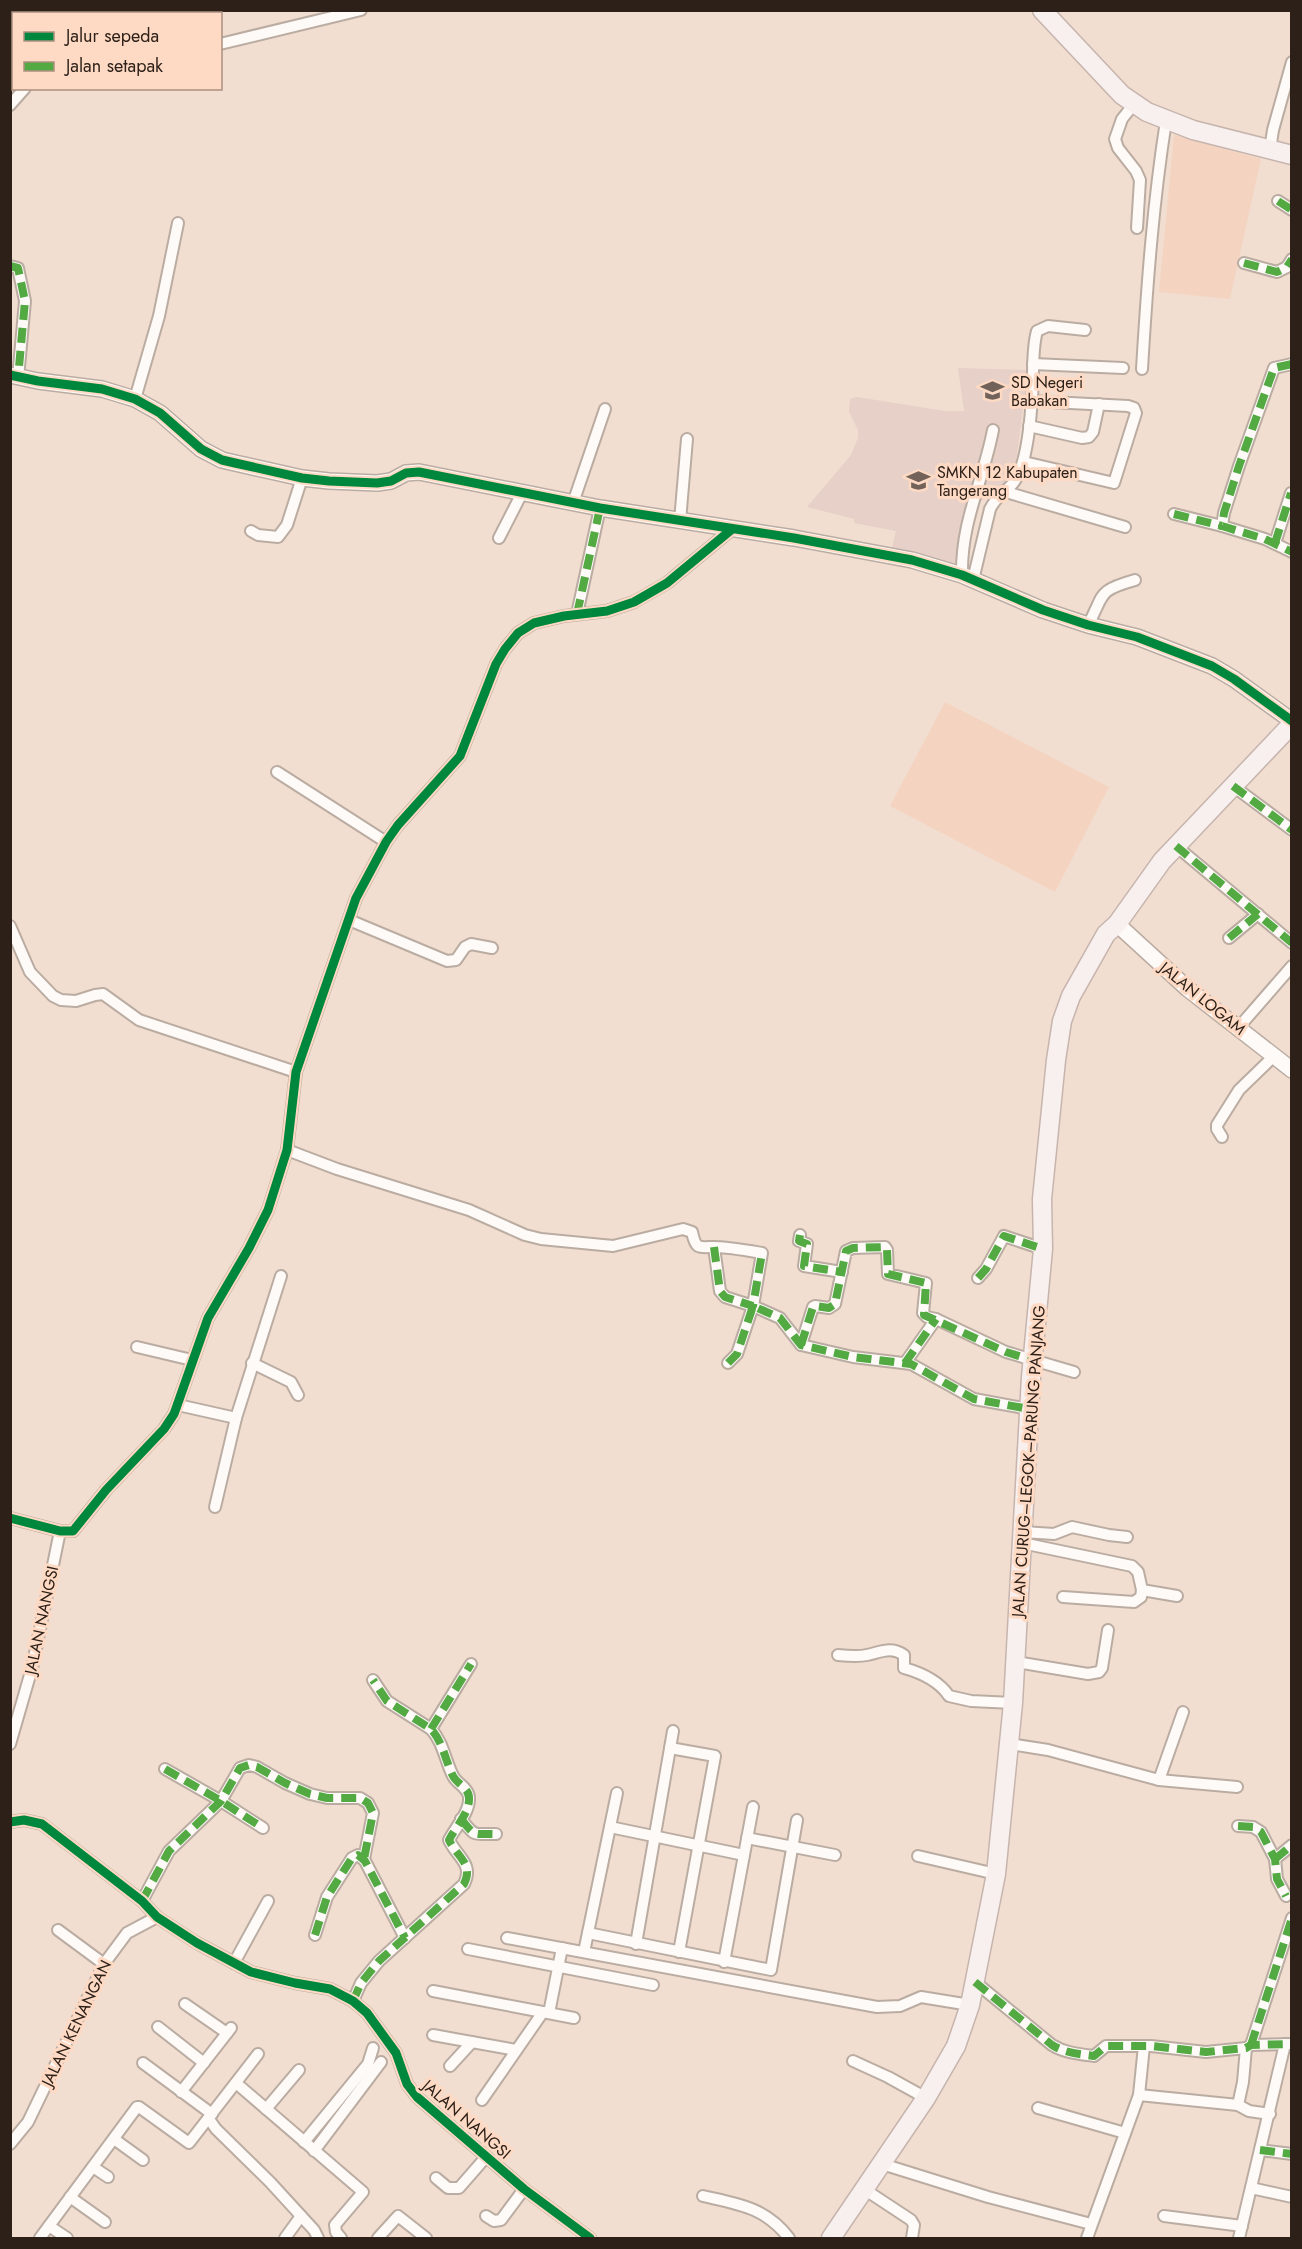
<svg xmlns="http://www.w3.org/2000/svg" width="1302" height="2249" font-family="Jost,sans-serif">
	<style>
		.built { fill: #f4d4c0 }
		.education { fill: #e6d0c7 }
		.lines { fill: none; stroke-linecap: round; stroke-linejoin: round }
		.street-casing { stroke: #bbaca2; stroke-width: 14 }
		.secondary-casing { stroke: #bbaca2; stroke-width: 18 }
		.primary-casing { stroke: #c6b4ad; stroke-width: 21 }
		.street { stroke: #fdfaf8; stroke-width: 10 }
		.secondary { stroke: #fdfaf8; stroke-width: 15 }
		.primary { stroke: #f8f0ee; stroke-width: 18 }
		.quiet { stroke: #54aa42; stroke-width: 8; stroke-dasharray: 15 8; stroke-linecap: butt }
		.cycleway-casing { stroke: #fedac4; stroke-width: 13 }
		.cycleway { stroke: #00873e; stroke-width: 9 }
		.labels { text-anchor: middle; stroke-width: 6; stroke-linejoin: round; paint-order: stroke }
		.poi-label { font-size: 16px; fill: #2d2018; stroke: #fedac4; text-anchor: start }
		.street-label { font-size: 16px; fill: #2d2018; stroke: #fedac4 }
	</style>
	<rect width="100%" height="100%" fill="#f1ded1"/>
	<g class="built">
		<path d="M11,10L89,11L87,14H14V88L11,93Z"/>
		<path d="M1174,135L1261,159L1230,299L1159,292Z"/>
		<path d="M945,702L1109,787L1055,892L890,806Z"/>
	</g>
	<path class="education" d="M958,368L1028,370L1014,477L974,506L966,569L892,548L896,531L854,523V519L807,507L851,455L858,438V430L849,412L850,399L857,397L945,411H964Z"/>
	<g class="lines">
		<defs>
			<g id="street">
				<path d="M220,44L361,10"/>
				<path d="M1134,104L1122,119L1115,139L1118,148L1136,171L1140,180L1137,228"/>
				<path d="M10,105L25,88"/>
				<path d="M1270,150L1273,130L1292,62"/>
				<path d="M1278,201L1292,210"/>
				<path d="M1244,263L1277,272L1287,267L1292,259"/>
				<path d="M10,266L18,268L25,301L18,378"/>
				<path d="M1033,364L1123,368"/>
				<path d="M1292,364L1274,368L1239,466L1224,513L1222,526L1265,539L1292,552"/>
				<path d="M1142,369C1147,286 1153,203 1166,121"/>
				<path d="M135,399L159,316L178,223"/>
				<path d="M1029,426L1082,438L1089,437L1093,432L1099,404"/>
				<path d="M1024,462L1114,483L1136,413L1134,408L1128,406L1032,401"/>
				<path d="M1006,492L1125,527"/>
				<path d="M573,503L605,409"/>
				<path d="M1174,514L1222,526"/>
				<path d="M680,521L687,439"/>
				<path d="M251,531L258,535L278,537L287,525L302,478"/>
				<path d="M499,538L522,493"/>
				<path d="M1275,543L1291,493"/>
				<path d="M962,575C961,521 983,482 993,430"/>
				<path d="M973,580L990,509C999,490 1014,492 1022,465C1030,439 1032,404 1033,377C1033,362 1033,345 1037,331L1048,326L1085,330"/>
				<path d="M577,614L600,508"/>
				<path d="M1088,625C1105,594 1096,591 1135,580"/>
				<path d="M277,772L386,842"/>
				<path d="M1233,786L1292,830"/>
				<path d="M1176,846L1292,943"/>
				<path d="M349,920L447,961L456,960L465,947L471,944L492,948"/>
				<path d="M10,926L30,972L53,996L61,1000L76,1001L95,995L103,994L139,1020L296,1072"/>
				<path d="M1229,938L1258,914"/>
				<path d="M1239,1027L1292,966"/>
				<path d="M1222,1137L1217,1129V1125L1239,1090L1274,1056"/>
				<path d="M287,1150L337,1169L469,1210L525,1235L541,1239L613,1246L683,1229L692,1232C693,1236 694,1243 698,1246C702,1248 708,1247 712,1247C729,1247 745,1250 762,1253L753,1306L725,1297L720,1291L714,1247"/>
				<path d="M800,1235L799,1241L807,1244L804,1266L842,1272"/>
				<path d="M978,1278L986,1269L1004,1236L1043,1249"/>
				<path d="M801,1345L813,1307L815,1306L829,1308L835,1304L846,1251L853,1248L885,1247L887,1250L888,1274L926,1283L923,1313L927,1317L936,1319L1006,1352L1074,1372"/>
				<path d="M137,1347L192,1360"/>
				<path d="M252,1363L291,1382L298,1395"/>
				<path d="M728,1363L737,1354L753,1306L780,1318L801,1345L853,1357L911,1364L974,1399L1029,1409"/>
				<path d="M905,1363L936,1319"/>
				<path d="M178,1405L236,1418L215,1507"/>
				<path d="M236,1418L281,1276"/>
				<path d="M10,1518L60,1531H73L106,1490L164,1429L174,1414L208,1318L249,1248L268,1210L287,1150L296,1072L356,898L386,842L398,825L460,756L496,664L505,649L518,633L534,623L564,616L607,611L634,602L667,583L731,530"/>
				<path d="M1023,1532L1054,1534L1072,1527L1109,1535L1127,1537"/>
				<path d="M1022,1543L1132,1566L1138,1572L1142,1590L1177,1596"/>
				<path d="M1063,1597L1134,1602L1141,1597L1142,1590"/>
				<path d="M838,1655C848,1656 858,1657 867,1655C881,1652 891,1646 904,1655V1668C922,1673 939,1681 949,1696L971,1701L1013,1703"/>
				<path d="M1016,1662L1088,1674L1099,1672L1102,1668L1108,1630"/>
				<path d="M431,1729L471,1664"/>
				<path d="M10,1744L32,1668L60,1531"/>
				<path d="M1010,1744L1048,1750L1159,1780L1183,1712"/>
				<path d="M670,1748L715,1756L679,1952"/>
				<path d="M165,1769L221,1801L263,1828"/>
				<path d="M1159,1780L1237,1787"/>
				<path d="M461,1819C477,1839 473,1833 496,1834"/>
				<path d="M10,1822L24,1820L42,1824L142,1901L157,1917L197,1943L251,1972L295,1983L330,1989L353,2001L367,2013L396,2053L407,2084L417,2097L524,2189L590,2238"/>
				<path d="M1238,1826L1253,1827L1261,1832L1275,1859L1277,1879L1286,1896"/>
				<path d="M610,1827L744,1855"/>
				<path d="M747,1838L835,1855"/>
				<path d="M918,1856L996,1874"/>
				<path d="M1275,1859L1292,1845"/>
				<path d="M142,1901L169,1851L221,1801L240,1768L249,1765L257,1767L285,1783L310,1794L327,1798H360L368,1803L373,1813L364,1859"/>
				<path d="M58,1930L104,1964"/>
				<path d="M588,1933L771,1970L797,1820"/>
				<path d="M315,1935L327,1897L352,1858L358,1855L365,1861L405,1938"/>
				<path d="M507,1938L877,2007L900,2006L921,1997L970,2005"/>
				<path d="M636,1944L673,1731"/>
				<path d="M468,1949L653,1985"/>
				<path d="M584,1952L617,1793"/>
				<path d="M724,1962L753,1807"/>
				<path d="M234,1963L268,1901"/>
				<path d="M975,1982L1052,2045C1065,2053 1079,2054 1094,2056L1106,2046H1151L1206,2052L1246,2048L1251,2045L1292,2044"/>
				<path d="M433,1991L574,2018"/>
				<path d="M353,2001L361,1983L379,1961L464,1884C474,1864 457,1857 449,1840C455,1828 470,1812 469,1798C469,1788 457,1784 453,1776C445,1760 443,1742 431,1729L387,1701L373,1680"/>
				<path d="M185,2004L227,2033"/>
				<path d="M549,2013L562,1948"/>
				<path d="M158,2027L204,2063"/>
				<path d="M433,2035L516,2050"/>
				<path d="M1251,2045L1292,1918"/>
				<path d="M853,2061L888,2077L926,2098"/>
				<path d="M143,2063L212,2114"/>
				<path d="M450,2066L472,2042"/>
				<path d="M236,2083L363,2192L335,2225L336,2232L341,2238"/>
				<path d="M181,2092L231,2028"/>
				<path d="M1139,2095L1238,2105L1249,2111L1270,2114"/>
				<path d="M482,2100L543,2012"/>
				<path d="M1238,2105L1243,2082L1246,2048"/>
				<path d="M1038,2108L1125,2133"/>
				<path d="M266,2109L299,2070"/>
				<path d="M209,2119L216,2129L271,2183L314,2230L318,2238"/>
				<path d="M114,2139L143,2160"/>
				<path d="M304,2142L368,2064L373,2048"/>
				<path d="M10,2144L28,2122L104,1964L127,1933L157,1917"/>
				<path d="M1260,2150L1292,2154"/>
				<path d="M314,2151L381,2062"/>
				<path d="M882,2164L988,2197L1091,2224"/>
				<path d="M93,2167L108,2177"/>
				<path d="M436,2178L448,2188H459L486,2157"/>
				<path d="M1251,2188L1292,2197"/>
				<path d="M864,2189L911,2220L914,2225L912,2238"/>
				<path d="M703,2196C738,2204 765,2207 789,2238"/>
				<path d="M70,2197L105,2222"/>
				<path d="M486,2216L494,2221L501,2220L524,2189"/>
				<path d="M1164,2216L1242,2226"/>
				<path d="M49,2226L67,2238"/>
				<path d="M40,2238L137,2107H139L189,2143L258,2054"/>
				<path d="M285,2238L301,2216"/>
				<path d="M378,2238L398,2216L426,2238"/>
				<path d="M1087,2238L1139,2095L1144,2046"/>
				<path d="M1239,2238L1285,2044"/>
			</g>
			<g id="secondary">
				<path d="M10,375L38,381L102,389L135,399L160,413L201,449L222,460L235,463L302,478L329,481L377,483L391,481L406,473L419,472L600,508L794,538L912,560L962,575L1043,610L1088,625L1137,637L1212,666L1234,679L1292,721"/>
				<path d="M1117,924L1188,989L1292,1070"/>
			</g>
			<g id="primary">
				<path d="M1042,10L1122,95L1147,112L1193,130L1292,155"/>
				<path d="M831,2238L926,2098L956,2046L970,2005L996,1874L1013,1703L1031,1377L1043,1249L1042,1199L1056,1060L1062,1021L1071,996L1106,934L1117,924L1162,861L1292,724"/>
			</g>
		</defs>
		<use href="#street" class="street-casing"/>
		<use href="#secondary" class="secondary-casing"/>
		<use href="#primary" class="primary-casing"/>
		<use href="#street" class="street"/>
		<use href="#secondary" class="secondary"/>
		<use href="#primary" class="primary"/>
		<g class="quiet">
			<path d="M1278,201L1292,210"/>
			<path d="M1244,263L1277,272L1287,267L1292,259"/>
			<path d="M10,266L18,268L25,301L18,378"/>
			<path d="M1292,364L1274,368L1239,466L1224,513L1222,526L1265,539L1292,552"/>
			<path d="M1174,514L1222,526"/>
			<path d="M1275,543L1291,493"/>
			<path d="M577,614L600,508"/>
			<path d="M1233,786L1292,830"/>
			<path d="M1176,846L1292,943"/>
			<path d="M1229,938L1258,914"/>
			<path d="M800,1235L799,1241L807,1244L804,1266L842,1272"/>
			<path d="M714,1247L720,1291L725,1297L753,1306L762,1253"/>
			<path d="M978,1278L986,1269L1004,1236L1043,1249"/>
			<path d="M801,1345L813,1307L815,1306L829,1308L835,1304L846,1251L853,1248L885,1247L887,1250L888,1274L926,1283L924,1315L1006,1352L1032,1360"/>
			<path d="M728,1363L737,1354L753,1306L780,1318L801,1345L853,1357L911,1364L974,1399L1029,1409"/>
			<path d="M905,1363L936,1319"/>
			<path d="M431,1729L471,1664"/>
			<path d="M165,1769L221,1801L263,1828"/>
			<path d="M461,1819C477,1839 473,1833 496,1834"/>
			<path d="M1238,1826L1253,1827L1261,1832L1275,1859L1277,1879L1286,1896"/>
			<path d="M1275,1859L1292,1845"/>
			<path d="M142,1901L169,1851L221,1801L240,1768L249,1765L257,1767L285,1783L310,1794L327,1798H360L368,1803L373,1813L364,1859"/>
			<path d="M315,1935L327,1897L352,1858L358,1855L365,1861L405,1938"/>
			<path d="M975,1982L1052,2045C1065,2053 1079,2054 1094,2056L1106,2046H1151L1206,2052L1246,2048L1251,2045L1292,2044"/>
			<path d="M353,2001L361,1983L379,1961L464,1884C474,1864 457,1857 449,1840C455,1828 470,1812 469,1798C469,1788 457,1784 453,1776C445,1760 443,1742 431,1729L387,1701L373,1680"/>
			<path d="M1251,2045L1292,1918"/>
			<path d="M1260,2150L1292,2154"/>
		</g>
		<defs>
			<g id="cycleway">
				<path d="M10,375L38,381L102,389L135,399L160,413L201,449L222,460L235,463L302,478L329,481L377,483L391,481L406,473L419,472L600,508L794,538L912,560L962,575L1043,610L1088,625L1137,637L1212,666L1234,679L1292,721"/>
				<path d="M10,1518L60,1531H73L106,1490L164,1429L174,1414L208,1318L249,1248L268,1210L287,1150L296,1072L356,898L386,842L398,825L460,756L496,664L505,649L518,633L534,623L564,616L607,611L634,602L667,583L731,530"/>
				<path d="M10,1822L24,1820L42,1824L142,1901L157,1917L197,1943L251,1972L295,1983L330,1989L353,2001L367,2013L396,2053L407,2084L417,2097L524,2189L590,2238"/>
			</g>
		</defs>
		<use href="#cycleway" class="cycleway-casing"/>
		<use href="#cycleway" class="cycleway"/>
	</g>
	<defs>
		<symbol id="school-bare" viewBox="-9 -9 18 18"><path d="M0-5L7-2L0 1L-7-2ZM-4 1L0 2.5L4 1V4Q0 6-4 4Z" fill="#726259" stroke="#fedac4" stroke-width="2.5" paint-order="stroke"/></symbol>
	</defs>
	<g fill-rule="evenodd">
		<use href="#school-bare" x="976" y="374" width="33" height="33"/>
		<use href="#school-bare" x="902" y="464" width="33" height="33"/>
	</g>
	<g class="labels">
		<g class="poi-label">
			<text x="1011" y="388">SD Negeri<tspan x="1011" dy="18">Babakan</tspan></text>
			<text x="937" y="478">SMKN 12 Kabupaten<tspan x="937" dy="18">Tangerang</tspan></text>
		</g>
		<g class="street-label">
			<text transform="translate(1203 998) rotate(39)" y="6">JALAN LOGAM</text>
			<text transform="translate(1028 1461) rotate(-86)" y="6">JALAN CURUG–LEGOK–PARUNG PANJANG</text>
			<text transform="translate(41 1620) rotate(-78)" y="6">JALAN NANGSI</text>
			<text transform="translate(76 2023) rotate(-64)" y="6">JALAN KENANGAN</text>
			<text transform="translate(467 2119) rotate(41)" y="6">JALAN NANGSI</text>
		</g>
	</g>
	<rect width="1302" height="2249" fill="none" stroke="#2d2018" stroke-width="24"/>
	<rect x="12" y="12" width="210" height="78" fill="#fedac4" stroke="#aa907f" stroke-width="1.5"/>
	<rect x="24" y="32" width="30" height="9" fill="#00873e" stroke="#aa907f" stroke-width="1.5"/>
	<text x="66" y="42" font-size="18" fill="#2d2018">Jalur sepeda</text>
	<rect x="24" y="62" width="30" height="9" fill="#54aa42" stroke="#aa907f" stroke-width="1.5"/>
	<text x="66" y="72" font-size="18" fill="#2d2018">Jalan setapak</text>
</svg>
